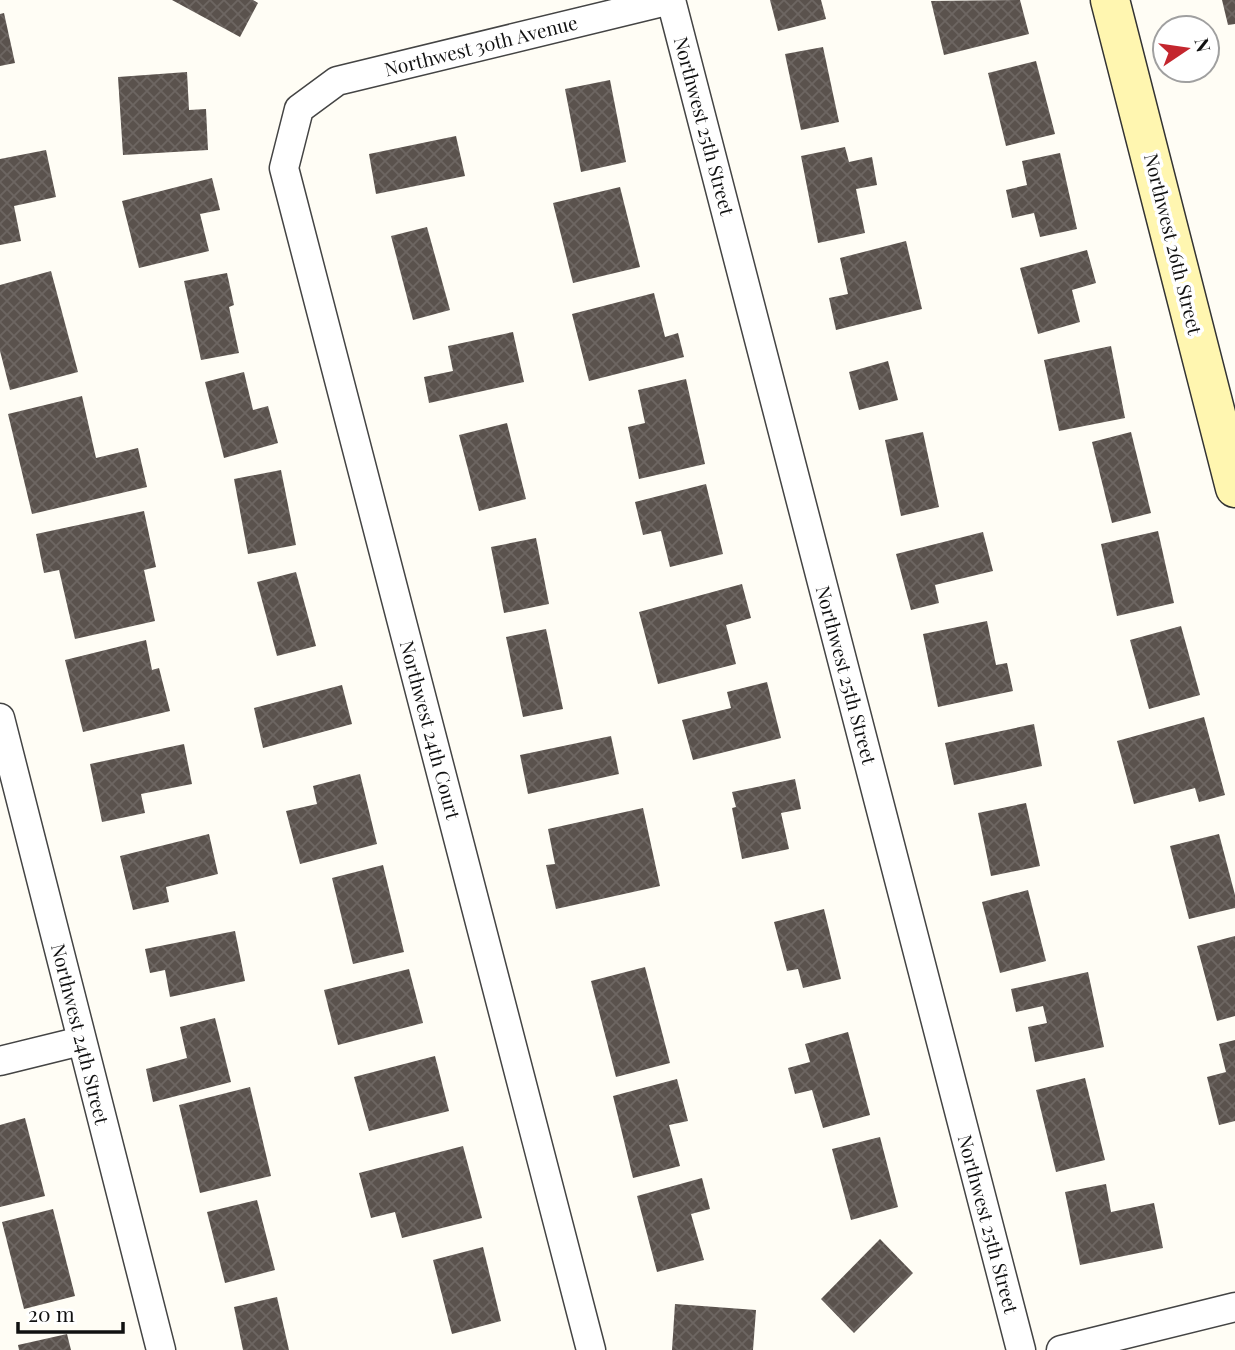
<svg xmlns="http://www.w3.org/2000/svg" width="1235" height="1350" font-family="'Playfair Display',serif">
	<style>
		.building { fill: url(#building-cross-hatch) }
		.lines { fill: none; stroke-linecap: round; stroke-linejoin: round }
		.street-casing { stroke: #444; stroke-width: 31 }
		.secondary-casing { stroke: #333; stroke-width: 41 }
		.street { stroke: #fff; stroke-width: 28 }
		.secondary { stroke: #fff6b0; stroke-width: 38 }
		.labels { text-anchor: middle; stroke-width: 7; stroke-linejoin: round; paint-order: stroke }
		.street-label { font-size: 19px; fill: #111; stroke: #fff }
	</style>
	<defs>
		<pattern id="building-cross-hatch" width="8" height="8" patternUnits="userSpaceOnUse" patternTransform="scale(1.75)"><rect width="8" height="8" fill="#5a524d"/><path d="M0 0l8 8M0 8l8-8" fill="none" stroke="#6d6662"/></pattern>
	</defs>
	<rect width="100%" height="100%" fill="#fffdf5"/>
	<g class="building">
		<path d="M172,0H253L258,3L240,37Z"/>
		<path d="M770,0H821L826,19L778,31Z"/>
		<path d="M1020,0L1029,34L944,55L931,1Z"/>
		<path d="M1222,0H1235V24L1228,25Z"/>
		<path d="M4,13L15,63L0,66V14Z"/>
		<path d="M823,47L839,122L801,130L785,54Z"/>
		<path d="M1036,61L1055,134L1006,146L988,73Z"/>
		<path d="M187,72L189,110L206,109L208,150L123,155L118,77Z"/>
		<path d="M610,80L626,162L581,172L565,89Z"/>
		<path d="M456,136L465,176L376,194L369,154Z"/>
		<path d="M845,147L849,162L872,157L877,185L856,189L865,233L818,243L801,156Z"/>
		<path d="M46,150L56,197L14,206L21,241L0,245V159Z"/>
		<path d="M1060,153L1077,229L1040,237L1034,213L1012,218L1006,190L1027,185L1022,161Z"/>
		<path d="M212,178L220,210L200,214L209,251L139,268L122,201Z"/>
		<path d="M620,187L640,267L573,283L553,203Z"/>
		<path d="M427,227L450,310L413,320L391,236Z"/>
		<path d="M906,241L922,309L836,330L829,298L848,294L840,258Z"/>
		<path d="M1087,250L1096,283L1072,290L1080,322L1038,334L1020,268Z"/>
		<path d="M51,271L78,372L10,390L0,351V285Z"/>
		<path d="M227,273L234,305L229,307L239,353L201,360L184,281Z"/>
		<path d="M654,293L665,337L678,333L684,357L589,381L572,314Z"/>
		<path d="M513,332L524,382L429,403L424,377L453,371L448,346Z"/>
		<path d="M1111,346L1125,418L1059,431L1044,360Z"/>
		<path d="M888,361L898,400L859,410L849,372Z"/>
		<path d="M244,372L253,410L268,406L278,443L224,458L205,382Z"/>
		<path d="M686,379L705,464L639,479L628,427L645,423L638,390Z"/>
		<path d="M82,396L96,458L138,448L147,487L32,514L8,414Z"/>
		<path d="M507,423L526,499L479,511L459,435Z"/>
		<path d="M923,432L939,507L901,516L885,440Z"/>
		<path d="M1131,432L1151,513L1112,523L1092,442Z"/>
		<path d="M281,470L296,545L248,554L234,479Z"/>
		<path d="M706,484L723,554L670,567L661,531L643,535L635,502Z"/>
		<path d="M144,511L156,567L144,570L155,621L75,639L59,570L44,573L36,534Z"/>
		<path d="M1158,531L1174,603L1117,616L1101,544Z"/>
		<path d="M983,532L993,571L935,585L939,603L911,610L896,554Z"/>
		<path d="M536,538L549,604L504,613L491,547Z"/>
		<path d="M296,572L316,646L277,656L257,582Z"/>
		<path d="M742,584L751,618L726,625L736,664L658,684L639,612Z"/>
		<path d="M987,621L996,665L1007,663L1013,691L938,707L923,634Z"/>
		<path d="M1181,626L1200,695L1149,709L1130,640Z"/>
		<path d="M546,629L563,709L523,717L506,637Z"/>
		<path d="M146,640L152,670L159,668L170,711L83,732L65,660Z"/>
		<path d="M767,682L781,738L693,760L682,720L731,708L727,692Z"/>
		<path d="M342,685L352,724L263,748L254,708Z"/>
		<path d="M1204,717L1225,795L1199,802L1195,788L1134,804L1117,741Z"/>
		<path d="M1034,724L1042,766L954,785L945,743Z"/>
		<path d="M611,736L619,774L528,794L520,755Z"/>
		<path d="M184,744L192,784L141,794L145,813L102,822L90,764Z"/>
		<path d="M360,774L377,844L300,864L286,811L317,804L313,786Z"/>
		<path d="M795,779L801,809L781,813L789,849L742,859L732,808L736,807L732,792Z"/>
		<path d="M1026,803L1040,866L991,876L978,813Z"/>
		<path d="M643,808L660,886L556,909L546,865L555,864L548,829Z"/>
		<path d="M209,834L218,874L166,887L169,902L133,910L120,856Z"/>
		<path d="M1219,834L1235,895V908L1189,919L1170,846Z"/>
		<path d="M383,865L404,952L353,964L332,878Z"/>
		<path d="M1028,890L1046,961L1000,973L982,902Z"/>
		<path d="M824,909L841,979L803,988L798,969L787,971L774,922Z"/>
		<path d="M235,931L245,981L170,997L165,970L150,973L145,949Z"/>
		<path d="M1235,936V1016L1217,1021L1197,946Z"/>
		<path d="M645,967L670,1063L616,1077L591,981Z"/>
		<path d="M409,969L423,1023L338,1045L324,990Z"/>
		<path d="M1088,972L1104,1047L1035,1062L1028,1027L1047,1023L1043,1006L1016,1012L1011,989Z"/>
		<path d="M215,1018L231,1082L153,1102L146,1069L187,1058L180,1027Z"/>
		<path d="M848,1032L870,1115L823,1128L812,1090L795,1094L788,1068L810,1062L805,1044Z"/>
		<path d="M1235,1040V1121L1219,1125L1207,1077L1226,1072L1219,1044Z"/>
		<path d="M435,1056L449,1111L369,1131L354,1077Z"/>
		<path d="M1085,1078L1105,1160L1056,1172L1036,1090Z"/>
		<path d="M677,1079L688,1121L669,1125L680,1166L633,1178L613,1096Z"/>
		<path d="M250,1087L271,1176L200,1193L179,1105Z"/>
		<path d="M25,1118L45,1196L0,1207V1125Z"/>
		<path d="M880,1137L898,1207L851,1220L832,1149Z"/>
		<path d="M463,1146L482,1218L402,1238L395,1212L371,1218L359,1173Z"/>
		<path d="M702,1178L710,1209L691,1214L704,1260L657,1272L637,1196Z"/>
		<path d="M1106,1184L1111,1212L1154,1203L1163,1248L1080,1265L1065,1192Z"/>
		<path d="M257,1200L275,1270L225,1283L207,1212Z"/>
		<path d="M53,1209L75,1296L24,1309L2,1222Z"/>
		<path d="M880,1239L913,1273L854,1333L821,1299Z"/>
		<path d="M483,1247L501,1321L452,1334L433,1260Z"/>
		<path d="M277,1297L289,1350H243L234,1307Z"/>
		<path d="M675,1304L756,1310L753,1350H672Z"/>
		<path d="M67,1334L71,1350H19L18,1345Z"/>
	</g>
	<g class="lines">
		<defs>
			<g id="street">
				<path d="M671,0L1021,1350"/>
				<path d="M0,718L161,1350"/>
				<path d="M0,1061L81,1041"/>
				<path d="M591,1350L284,168L299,109L337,81L671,0"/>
				<path d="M1061,1350L1235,1307"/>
			</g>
			<path id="secondary" d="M1110,0L1235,488"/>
		</defs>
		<use href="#street" class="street-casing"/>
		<use href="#secondary" class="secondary-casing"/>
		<use href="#street" class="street"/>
		<use href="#secondary" class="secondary"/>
	</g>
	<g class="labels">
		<g class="street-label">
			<text transform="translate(481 46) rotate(-14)" y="7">Northwest 30th Avenue</text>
			<text transform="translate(704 126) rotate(75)" y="7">Northwest 25th Street</text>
			<text transform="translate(1173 244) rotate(76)" y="7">Northwest 26th Street</text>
			<text transform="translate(846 675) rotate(75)" y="7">Northwest 25th Street</text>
			<text transform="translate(430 730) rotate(75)" y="7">Northwest 24th Court</text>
			<text transform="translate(80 1034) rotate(76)" y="7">Northwest 24th Street</text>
			<text transform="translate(988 1224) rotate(75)" y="7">Northwest 25th Street</text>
		</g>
	</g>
	<g transform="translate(1186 49) rotate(77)"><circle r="33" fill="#ffffff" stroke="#a0a0a0" stroke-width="2"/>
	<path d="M0-5L12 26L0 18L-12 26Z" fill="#c4262e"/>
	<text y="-10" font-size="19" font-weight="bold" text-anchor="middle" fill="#111111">N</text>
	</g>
	<path d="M18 1322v10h105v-10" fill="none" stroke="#111111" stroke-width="3.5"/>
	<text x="28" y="1322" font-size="21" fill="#111111" stroke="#ffffff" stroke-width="5" paint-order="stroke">20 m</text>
</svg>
